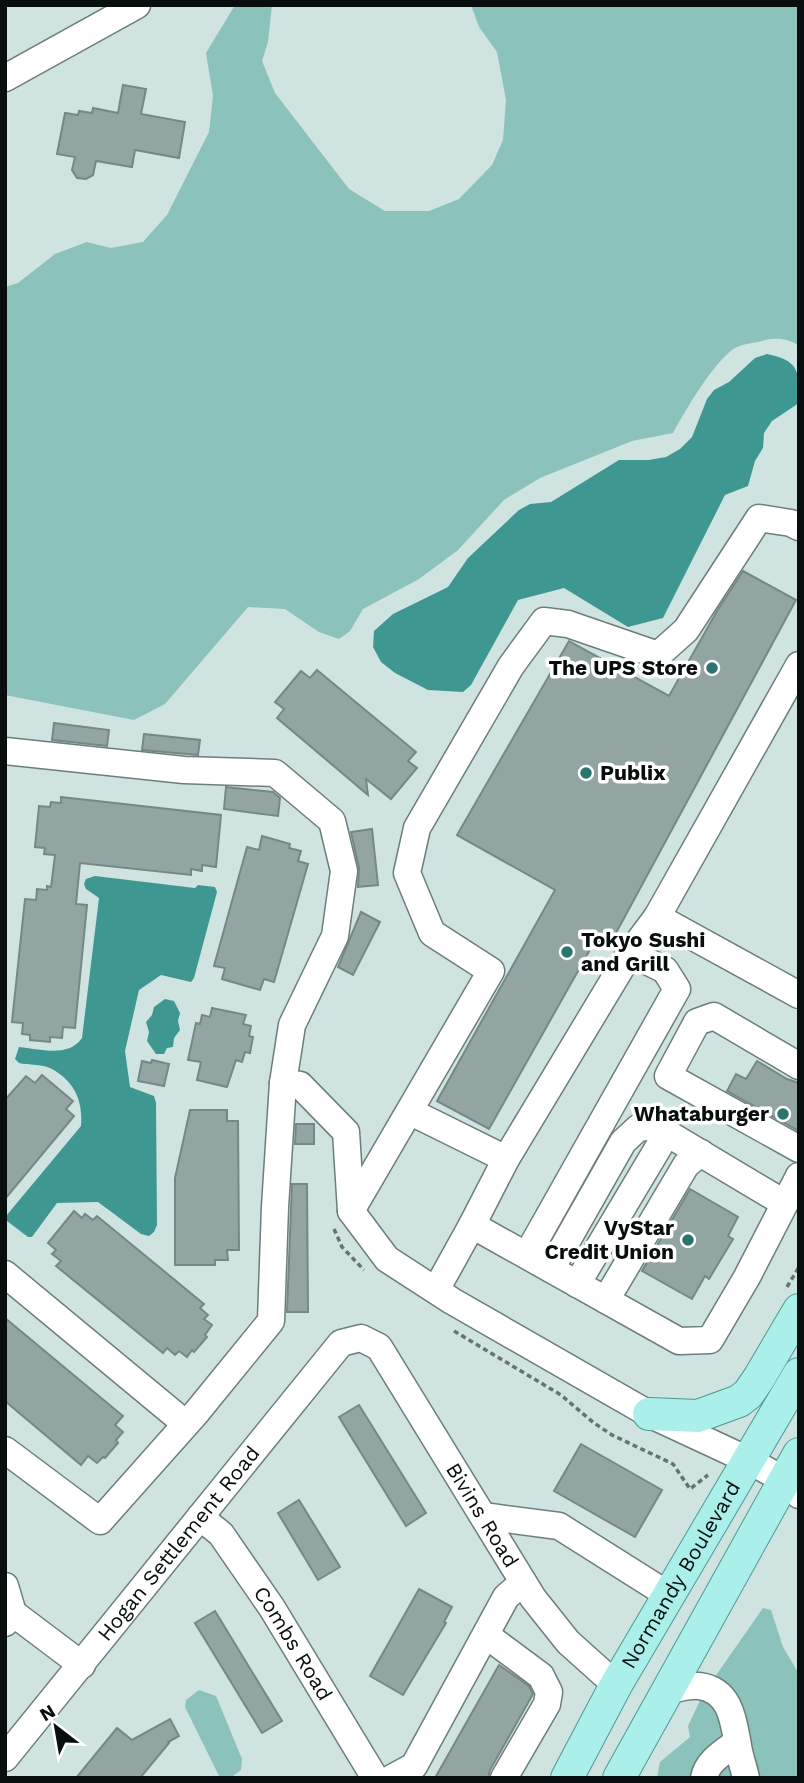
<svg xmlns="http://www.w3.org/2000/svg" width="804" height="1783" font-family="'Work Sans',sans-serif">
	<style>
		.green { fill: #8bc2bc }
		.water { fill: #3e9891 }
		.building { fill: #92a5a3; stroke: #758886; stroke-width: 2 }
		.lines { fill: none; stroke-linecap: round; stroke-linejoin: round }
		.minor-casing { stroke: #6c7e7c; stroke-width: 29 }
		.major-casing { stroke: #4d9993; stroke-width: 34 }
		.path { stroke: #667371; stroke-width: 3.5; stroke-dasharray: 5 3.5; stroke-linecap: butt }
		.minor { stroke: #fff; stroke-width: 26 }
		.major { stroke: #aaefe9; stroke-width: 32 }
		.poi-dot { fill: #2c756f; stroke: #fff; stroke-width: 2.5 }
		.labels { text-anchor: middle; stroke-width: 7; stroke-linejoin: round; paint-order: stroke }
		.poi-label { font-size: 21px; font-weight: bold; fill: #070e0d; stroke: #fff; text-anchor: end }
		.street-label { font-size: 21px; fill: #070e0d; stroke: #fff }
	</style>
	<rect width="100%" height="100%" fill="#cfe3e1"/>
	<g class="green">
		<path d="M235,5H272L268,42L262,61L275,93L349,189L385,211H429L459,199L492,165L503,140L506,100L497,52L479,27L471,5H799V346C789,338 774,337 762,341C754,343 742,344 735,348C714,361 685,411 673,433L632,441L540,478L504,500L458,550L419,579L363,609L350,631L339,639L319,632L285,609L248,607L165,704L134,720L5,695V287L18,283L55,254L87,242L111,248L143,242L167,215L209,132L213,96L206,53Z"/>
		<path d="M763,1608L771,1610L783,1647L799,1674V1778H657L660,1762L690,1737L688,1726L703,1694Z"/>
		<path d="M199,1690L216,1696L242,1759L241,1770L230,1778H220L185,1707L186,1700Z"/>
	</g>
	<g class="water">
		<path d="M767,354C801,361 799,373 799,403L772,421L764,433L763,448L755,461L748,486L725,495L663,618L628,627L564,588L518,600L471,685L463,692L428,690L395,673L381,662L373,647L374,631L393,614L448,587L468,558L519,510L530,504L551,502L619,460H649L666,457L680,449L692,437L707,399L714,390L729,382L755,358Z"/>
		<path d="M95,876L195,888L198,885L215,887L217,892L194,978L191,982L161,975L139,990L125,1051L130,1087L154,1096L156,1103L157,1225L154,1232L149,1236L141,1234L98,1202L57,1203L32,1237H28L7,1221L6,1216L81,1126C83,1101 75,1082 52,1069C44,1064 28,1065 19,1063L15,1059L19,1047C40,1049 68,1058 82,1038L99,898L86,889L84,884L86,879Z"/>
		<path d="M165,999L174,1001L180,1013L178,1021L180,1030L174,1038L173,1047L167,1048L164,1054H156L147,1041L149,1032L146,1022L152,1015L154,1007Z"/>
	</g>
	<g class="building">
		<path d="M123,85L146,89L141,114L185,122L179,158L135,150L132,167L96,161L93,175L86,179L77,178L72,170L75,157L57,154L65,113L78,115L79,111L92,113L93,108L118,113Z"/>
		<path d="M743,571L796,600L609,946L596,939L489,1129L437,1101L555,890L457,835L569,641L669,696L717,611Z"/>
		<path d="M317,670L416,752L408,761L417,768L391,799L366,779L368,795L277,718L284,709L275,702L301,671L310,678Z"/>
		<path d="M54,723L109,730L107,746L52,740Z"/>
		<path d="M144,734L200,740L198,755L142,750Z"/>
		<path d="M226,787L273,792L280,798L278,816L224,809Z"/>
		<path d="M61,797L221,815L216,867L202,865V871L191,869V875L80,863L76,904L87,905L75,1028L63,1027L62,1038L50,1037V1042L30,1040V1035L22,1034L23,1023L12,1022L25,899L36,900L37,889L47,890V886L51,887L55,855L44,854L45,848L35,847L39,806L50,807L51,802L61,803Z"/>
		<path d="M372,829L378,885L358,887L359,868L351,832Z"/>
		<path d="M262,836L290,844L289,848L301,851L298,861L308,864L274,982L264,979L260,990L222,979L225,968L214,966L247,847L259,850Z"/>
		<path d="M361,912L380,922L353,975L338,967Z"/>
		<path d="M212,1008L246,1015L243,1024L251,1026L249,1036L253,1037L250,1053L245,1052L242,1062L236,1060L227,1087L197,1080L201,1062L188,1060L196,1023L200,1024L202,1015L210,1017Z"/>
		<path d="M152,1060L169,1064L164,1086L138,1081L142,1061L151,1063Z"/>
		<path d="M757,1061L787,1079L799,1083V1131L727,1091L736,1074L746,1079Z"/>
		<path d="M42,1075L73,1101L66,1109L74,1116L5,1199V1100L26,1076L35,1083Z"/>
		<path d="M190,1110H227V1121H238L239,1250H227L228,1260H215V1265H175V1178Z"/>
		<path d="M296,1124H314V1144H295Z"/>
		<path d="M292,1184H307L308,1312H287Z"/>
		<path d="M690,1189L738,1217L728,1236L733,1239L709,1279L705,1276L692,1299L642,1271Z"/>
		<path d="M74,1211L82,1218L85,1214L93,1220L97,1216L204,1304L200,1308L208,1315L204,1319L212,1325L205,1335L207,1337L194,1352L192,1350L187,1357L179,1351L175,1355L167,1348L163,1353L56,1266L61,1261L52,1254L56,1250L48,1243Z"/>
		<path d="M5,1318L123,1416L115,1425L123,1432L116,1440L118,1443L105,1458L103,1457L97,1463L88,1456L81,1465L5,1401Z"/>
		<path d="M359,1405L426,1513L406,1526L339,1417Z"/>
		<path d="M581,1444L662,1490L635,1537L554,1491Z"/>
		<path d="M299,1500L340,1567L318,1580L278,1513Z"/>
		<path d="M419,1589L452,1607L444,1622L446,1623L403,1695L370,1676Z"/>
		<path d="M215,1611L282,1721L262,1733L195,1623Z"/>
		<path d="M499,1665L529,1686L533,1694L490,1770L488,1778H435Z"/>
		<path d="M170,1719L179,1736L168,1742L169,1743L140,1778H76L117,1728L132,1740Z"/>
	</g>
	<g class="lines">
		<defs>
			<g id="minor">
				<path d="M5,78L137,5"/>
				<path d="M5,751L184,770L275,773L332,821L344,871L335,936L292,1025L283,1083L275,1207L271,1321L196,1413L100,1521L5,1450"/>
				<path d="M657,917L799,995"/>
				<path d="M799,1066L714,1016L697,1022L668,1076L799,1149"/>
				<path d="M283,1083L300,1085L346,1132L351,1211L387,1259L452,1301L649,1414L750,1461L784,1480L799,1495"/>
				<path d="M411,1112L506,1159L472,1225"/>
				<path d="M506,1159L630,953L657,917L799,665"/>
				<path d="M351,1211L491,971L432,933L407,873L417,828L511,666L544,621L568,624L658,655L686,630L759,518L791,523L799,527"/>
				<path d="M527,1255L677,989L665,970L630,953"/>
				<path d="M551,1269L623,1142L638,1128L655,1126L784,1203"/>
				<path d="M5,1274L186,1424"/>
				<path d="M577,1284L667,1133"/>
				<path d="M436,1290L472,1225L679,1341L710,1340L747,1277L799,1176"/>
				<path d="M606,1300L686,1165L701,1153"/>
				<path d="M483,1516L559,1526L670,1596"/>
				<path id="s1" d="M200,1517L221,1534L272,1608L375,1778"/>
				<path d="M5,1586L13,1613L5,1614"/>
				<path d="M5,1623L13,1613L82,1665"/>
				<path d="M486,1635L541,1676L549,1692L547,1704L504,1778"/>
				<path d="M667,1690C677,1689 689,1685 699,1686C733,1690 734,1726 739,1751C741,1760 744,1769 746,1778"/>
				<path id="s2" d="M5,1758L341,1343L361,1338L379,1347L533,1598L568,1642L616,1685"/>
				<path d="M392,1778L414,1766L506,1597L523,1582"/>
				<path d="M704,1778C707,1761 725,1751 737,1742"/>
			</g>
			<g id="major">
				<path d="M649,1414L698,1416L739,1401L748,1394L759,1378L799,1310"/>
				<path id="s3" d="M567,1778L616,1685L799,1374"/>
				<path d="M619,1778L799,1454"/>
			</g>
		</defs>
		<use href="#minor" class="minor-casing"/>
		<use href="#major" class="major-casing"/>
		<g class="path">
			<path d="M334,1229L342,1247L364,1270"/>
			<path d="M787,1287L799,1267"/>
			<path d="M454,1331L561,1395L594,1423L612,1435L673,1464L690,1489L708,1475"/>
		</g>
		<use href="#minor" class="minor"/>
		<use href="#major" class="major"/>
	</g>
	<g class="poi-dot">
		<circle cx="712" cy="668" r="7"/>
		<circle cx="586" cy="773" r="7"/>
		<circle cx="567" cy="952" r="7"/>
		<circle cx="783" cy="1114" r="7"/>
		<circle cx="688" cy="1240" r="7"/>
	</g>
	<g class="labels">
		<g class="poi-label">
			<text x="698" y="675">The UPS Store</text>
			<text x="600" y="780" text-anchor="start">Publix</text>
			<text x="581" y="947" text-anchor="start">Tokyo Sushi<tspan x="581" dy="24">and Grill</tspan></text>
			<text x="769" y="1121">Whataburger</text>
			<text x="674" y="1235">VyStar<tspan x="674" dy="24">Credit Union</tspan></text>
		</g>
		<g class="street-label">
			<text dy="7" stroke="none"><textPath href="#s2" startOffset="772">Bivins Road</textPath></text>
			<text dy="7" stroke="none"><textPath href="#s2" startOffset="276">Hogan Settlement Road</textPath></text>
			<text dy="7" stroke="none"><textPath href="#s3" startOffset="233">Normandy Boulevard</textPath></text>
			<text dy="7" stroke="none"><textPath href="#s1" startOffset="158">Combs Road</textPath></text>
		</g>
	</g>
	<rect width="804" height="1783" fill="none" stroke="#070e0d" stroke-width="14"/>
	<g transform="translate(56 1727) rotate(329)" stroke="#ffffff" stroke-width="5" paint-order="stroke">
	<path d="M0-5L12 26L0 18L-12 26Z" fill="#070e0d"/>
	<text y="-10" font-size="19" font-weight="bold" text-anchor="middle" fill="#070e0d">N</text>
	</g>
</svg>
